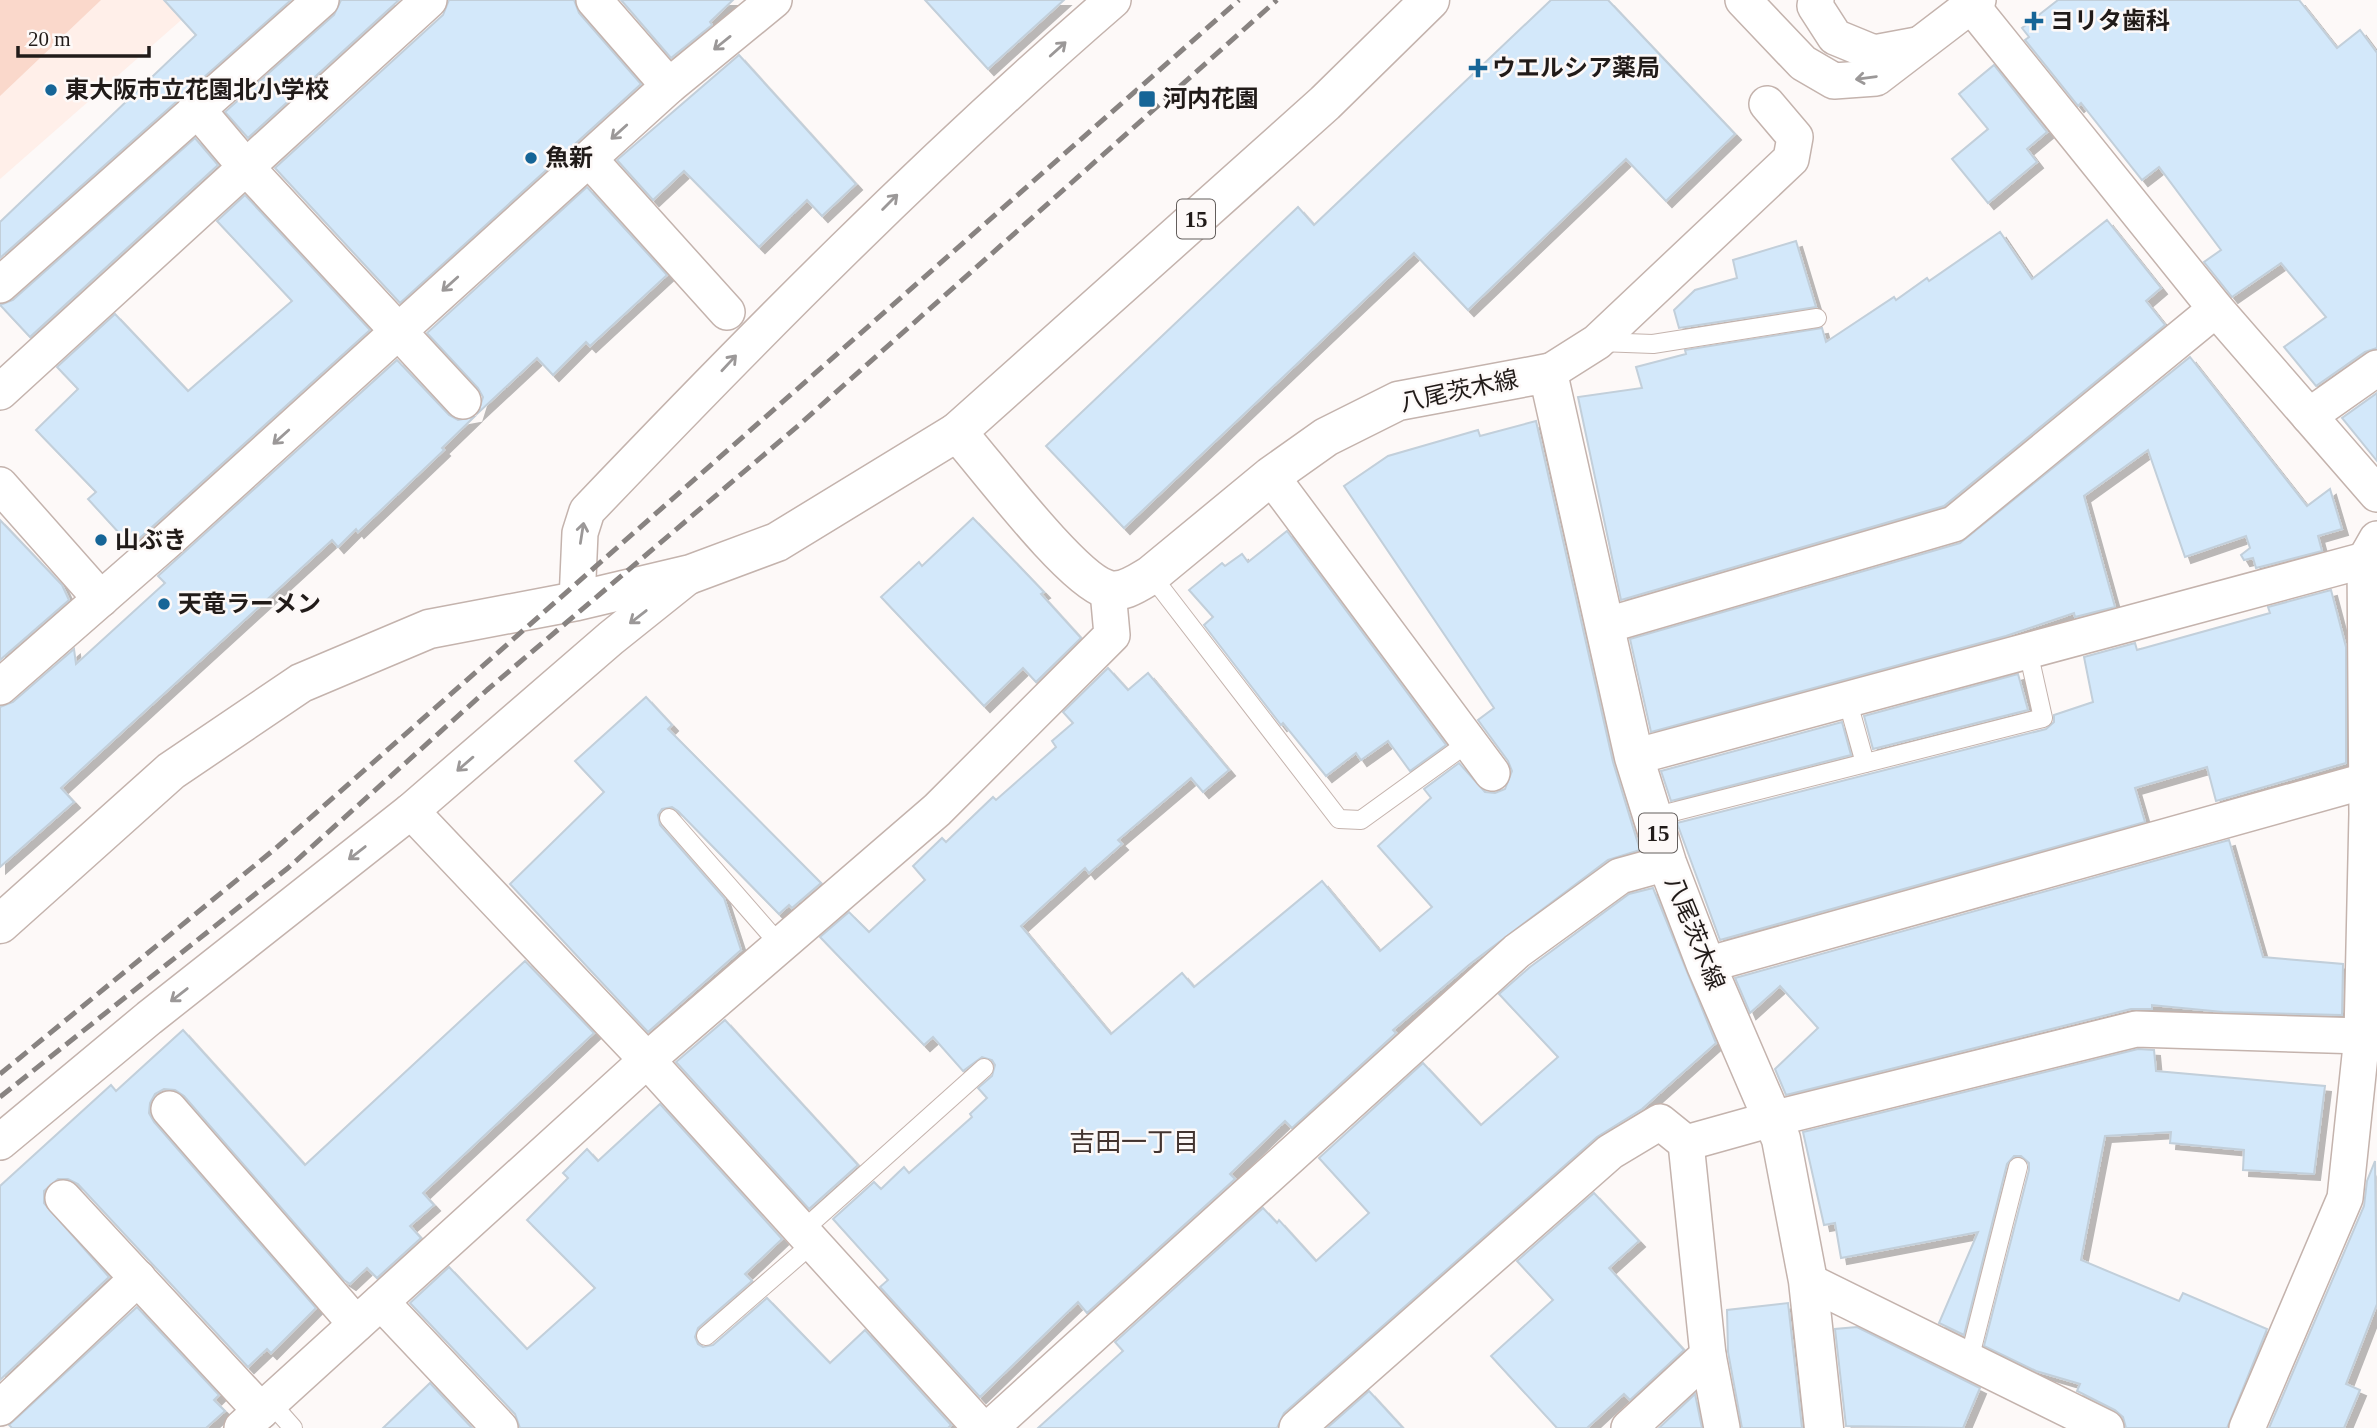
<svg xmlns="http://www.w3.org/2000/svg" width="2377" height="1428" font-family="'Times New Roman','Noto Sans JP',serif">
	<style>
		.built { fill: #ffefe9 }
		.green { fill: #fad8cb }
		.building { fill: #d3e8fa; stroke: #c2cfda; stroke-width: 2; filter: url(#shadow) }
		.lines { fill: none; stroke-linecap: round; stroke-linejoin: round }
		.lane-casing { stroke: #c4b3ad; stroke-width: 20 }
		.street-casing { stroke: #c4b3ad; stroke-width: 38 }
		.secondary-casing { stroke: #c4b3ad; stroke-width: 41 }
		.primary-casing { stroke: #c4b3ad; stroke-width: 41 }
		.lane { stroke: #fff; stroke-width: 18 }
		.street { stroke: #fff; stroke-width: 35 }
		.secondary { stroke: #fff; stroke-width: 38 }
		.primary { stroke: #fff; stroke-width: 38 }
		.rail { stroke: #888381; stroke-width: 5; stroke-dasharray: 14 7; stroke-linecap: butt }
		.oneway { stroke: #9b9898 }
		.poi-dot { fill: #166597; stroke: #fdf9f8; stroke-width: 2.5 }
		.labels { text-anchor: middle; stroke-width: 5; stroke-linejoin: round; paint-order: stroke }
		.shield { fill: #fdf9f8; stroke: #635e5c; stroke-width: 2 }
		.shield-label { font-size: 23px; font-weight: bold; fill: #211b19 }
		.poi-label { font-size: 24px; font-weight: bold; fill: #211b19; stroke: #fdf9f8; text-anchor: start }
		.street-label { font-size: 24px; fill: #211b19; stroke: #fdf9f8 }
		.neighbourhood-label { font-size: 26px; fill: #423430; stroke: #fdf9f8 }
	</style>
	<defs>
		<filter id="shadow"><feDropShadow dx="6" dy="6" stdDeviation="0" flood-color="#0004"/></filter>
	</defs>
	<rect width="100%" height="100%" fill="#fdf9f8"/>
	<path class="built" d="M0,0H204L0,179Z"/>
	<path class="green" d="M0,0H101L0,96Z"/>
	<g class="building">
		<path d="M164,0H291L0,258V222L196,35Z"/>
		<path d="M341,0H399L248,138L225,112L334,15Z"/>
		<path d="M449,0H574L579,13L641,84L400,303L275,168L443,15Z"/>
		<path d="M621,0H733L710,22L712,25L671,58Z"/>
		<path d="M925,0H1064L988,69Z"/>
		<path d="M1551,0H1608L1735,134L1666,201L1626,159L1468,310L1414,253L1124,528L1046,446L1298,207L1314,225Z"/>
		<path d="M2058,0H2299L2337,48L2360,30L2377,53V348L2365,352L2316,386L2284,347L2326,317L2281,263L2232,297L2204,262L2221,250L2159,167L2142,180L2081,103L2078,106L2025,40L2029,37L2022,28Z"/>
		<path d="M739,55L856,184L822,216L807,200L759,247L684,171L653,200L617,160Z"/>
		<path d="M1994,65L2047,132L2027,149L2037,162L1988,203L1952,159L1988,129L1959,94Z"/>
		<path d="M195,138L218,165L30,337L0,305L13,300Z"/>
		<path d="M587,187L667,275L590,346L586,342L553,375L537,358L478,413L483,397L478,388L427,333Z"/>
		<path d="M245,195L370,330L131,546L88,499L96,492L36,430L78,389L57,367L115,314L188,391L292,301L217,221Z"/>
		<path d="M2107,220L2161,288L2146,301L2165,325L1944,506L1621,600L1578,397L1642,388L1636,367L1686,354L1685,350L1822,328L1826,342L1894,297L1896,300L1927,278L1929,281L2000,232L2032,279Z"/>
		<path d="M1796,241L1816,307L1679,328L1674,310L1695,290L1737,278L1733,260Z"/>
		<path d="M2190,357L2307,506L2330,489L2342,529L2318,536L2322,551L2256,568L2253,558L2244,560L2241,555L2250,548L2246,536L2185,557L2148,450L2084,496L2115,607L2075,617L2074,613L2006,636L1651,732L1630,639L1960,543Z"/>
		<path d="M397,360L449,415L458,420L474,417L442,448L444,450L358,532L356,529L338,547L332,540L61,788L74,802L0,867V707L13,702L74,649L76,664L165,583L158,576Z"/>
		<path d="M2377,393V461L2342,418Z"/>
		<path d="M1536,421L1613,762L1640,850L1608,860L1470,964L1393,1030L1396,1033L1292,1128L1285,1121L1230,1174L1235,1179L1087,1313L1078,1302L980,1397L880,1287L888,1280L833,1219L874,1182L881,1189L904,1167L909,1173L972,1117L970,1114L987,1098L978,1088L992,1076L995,1065L992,1060L982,1057L963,1071L933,1037L924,1045L820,937L849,912L869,932L925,880L913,866L942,838L946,842L993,797L996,800L1056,747L1052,741L1073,723L1063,712L1108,668L1128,690L1148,673L1229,770L1203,792L1191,778L1118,840L1122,844L1089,873L1085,868L1021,926L1111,1034L1182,973L1194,987L1322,881L1380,951L1432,907L1378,846L1431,798L1424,789L1459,763L1485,792L1495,793L1505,789L1512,771L1508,761L1478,720L1494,708L1344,486L1388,456L1478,430L1480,436Z"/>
		<path d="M973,518L1044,592L1041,594L1081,638L1036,682L1023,668L984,706L881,597L919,562L922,566Z"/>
		<path d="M0,520L62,585L69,600L0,660Z"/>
		<path d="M1287,531L1446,745L1410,771L1388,741L1361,760L1356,753L1326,776L1283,723L1281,725L1204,625L1213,617L1189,590L1222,563L1225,566L1242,554L1248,562Z"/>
		<path d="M2331,590L2346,647V763L2216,801L2207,767L2135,788L2145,822L1720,940L1677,823L2046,729L2054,722V715L2093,702L2084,657L2135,643L2137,650L2270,613L2268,607Z"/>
		<path d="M2018,674L2028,710L1873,749L1864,716Z"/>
		<path d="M646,697L672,725L668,729L821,883L792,908L789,905L779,914L678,811L672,807L662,809L658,815L660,825L724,898L741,950L648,1032L510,884L604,792L575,761Z"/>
		<path d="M1842,722L1851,755L1671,801L1661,771Z"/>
		<path d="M2229,840L2263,957L2343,964L2342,1015L2223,1012L2152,1005V1009H2131L1786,1095L1775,1069L1818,1028L1780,986L1750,1013L1735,978Z"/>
		<path d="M1653,888L1716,1043L1642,1109L1597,1137L1284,1413L1277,1428H1038L1123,1351L1115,1342L1263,1208L1277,1223L1279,1220L1316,1261L1369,1213L1319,1158L1423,1063L1481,1125L1558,1057L1499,994L1530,967L1629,894Z"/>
		<path d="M525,961L594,1033L423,1193L434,1205L410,1226L421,1238L377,1278L367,1268L350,1284L344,1280L184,1096L175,1090L164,1089L155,1094L150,1103L149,1113L154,1122L316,1308L271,1353L267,1349L248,1367L78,1184L68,1179H58L44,1191V1203L109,1277L0,1380V1186L111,1085L116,1091L183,1030L305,1165Z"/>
		<path d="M725,1020L858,1165L809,1209L676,1062Z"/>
		<path d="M2138,1049L2154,1050L2156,1071L2325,1086L2314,1174L2243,1170L2244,1150L2170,1143L2171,1132L2105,1136L2081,1260L2179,1301L2183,1293L2267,1329L2227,1428H2126L2123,1417L2115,1410L2077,1391L2080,1384L2036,1371L1984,1346L2029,1170V1163L2021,1156H2014L2007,1164L1964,1335L1939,1323L1978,1232L1841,1258L1835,1223L1824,1225L1803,1132Z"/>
		<path d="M660,1104L782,1239L745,1274L752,1281L698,1328L695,1337L698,1344L703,1347L713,1345L767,1298L830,1363L865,1330L951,1425L948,1428H520L515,1414L410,1303L449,1267L527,1349L595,1288L527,1220L568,1178L563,1173L587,1149L598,1161Z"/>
		<path d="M2375,1161L2377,1304L2346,1384L2360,1390L2344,1428H2269L2364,1206L2367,1181Z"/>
		<path d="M1594,1193L1639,1241L1609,1268L1684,1350L1630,1400L1624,1394L1587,1428H1557L1491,1356L1553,1300L1517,1261Z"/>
		<path d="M1788,1303L1802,1428H1742L1728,1352L1727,1310Z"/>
		<path d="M137,1307L219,1395L214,1400L225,1411L206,1428H12L9,1425Z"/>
		<path d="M1857,1327L1980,1388L1963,1428L1846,1426L1835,1329Z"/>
		<path d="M430,1383L472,1428H383Z"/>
		<path d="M1369,1391L1403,1428H1327Z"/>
		<path d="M1695,1394L1702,1428H1659Z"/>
	</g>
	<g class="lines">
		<defs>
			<g id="lane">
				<path d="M1599,342L1653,344L1817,318"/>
				<path d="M1151,575L1339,819L1361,820L1469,742"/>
				<path d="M1847,699L1865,763"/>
				<path d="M1653,817L2043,718L2028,651"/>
				<path d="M669,818L780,945"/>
				<path d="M802,1231L984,1068"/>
				<path d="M706,1336L813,1243"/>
				<path d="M1969,1360L2018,1167"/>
				<path d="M270,1402L293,1428"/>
			</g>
			<g id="street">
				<path d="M594,0L669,86"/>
				<path d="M1743,0L1803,63L1834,81L1876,78L1978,0"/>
				<path d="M1816,0L1815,6L1835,37L1874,53L1917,45"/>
				<path d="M1971,5L2216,309L2377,494"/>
				<path d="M196,108L245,166L463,401"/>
				<path d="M589,159L727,312"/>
				<path d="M0,285L321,0"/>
				<path d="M1548,373L1597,342L1791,159L1795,137L1767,104"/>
				<path d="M0,392L429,0"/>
				<path d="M2309,416L2377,368"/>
				<path d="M1271,476L1492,773"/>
				<path d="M0,485L101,599"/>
				<path d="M577,601L580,533L587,511C756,334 927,161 1113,0"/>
				<path d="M1604,626L1954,524L2216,309"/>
				<path d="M0,687L167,541L669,86L774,0"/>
				<path d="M1634,757L2365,560"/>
				<path d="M411,811L647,1060L981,1428"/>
				<path d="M1706,965L2365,781"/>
				<path d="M169,1109L356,1324"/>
				<path d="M0,1142L149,1018L411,811L611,638L691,574"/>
				<path d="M1686,1143L1772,1119L2136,1029L2362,1036"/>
				<path d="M63,1198L261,1411"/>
				<path d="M1808,1281L2106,1428"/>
				<path d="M381,1302L500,1428"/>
				<path d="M1708,1355L1722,1428"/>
				<path d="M0,1408L138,1278"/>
				<path d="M242,1428L647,1060L937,810L1112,635L1108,591"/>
				<path d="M990,1428L1517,951L1620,876L1667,863"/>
				<path d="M1297,1428L1610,1152L1660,1122L1686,1143L1708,1355L1629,1428"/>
				<path d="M2247,1428L2345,1198L2362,1036L2367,814L2365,560L2377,539"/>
			</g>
			<path id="secondary" d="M0,924L171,771L301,683L429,629L577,601L691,574L777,542L957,432"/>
			<path id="primary" d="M1430,0L1325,103L957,432C987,466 1070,577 1106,589C1122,595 1139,582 1151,575L1271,476L1326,437L1398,401L1548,373L1634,757L1667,863L1706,965L1781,1139L1808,1281L1824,1428"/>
		</defs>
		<use href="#lane" class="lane-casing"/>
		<use href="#street" class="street-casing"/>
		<use href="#secondary" class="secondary-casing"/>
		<use href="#primary" class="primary-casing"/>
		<use href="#lane" class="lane"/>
		<use href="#street" class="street"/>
		<use href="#secondary" class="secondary"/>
		<use href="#primary" class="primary"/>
		<g class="rail">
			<path d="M0,1074L276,848L1239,0"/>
			<path d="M0,1097L288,868L487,690L799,425L1277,0"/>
		</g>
	</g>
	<defs><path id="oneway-shaft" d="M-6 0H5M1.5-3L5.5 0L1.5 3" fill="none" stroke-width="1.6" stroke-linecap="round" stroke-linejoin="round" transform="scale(1.75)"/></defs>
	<g class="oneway">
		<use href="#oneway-shaft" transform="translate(722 43) rotate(141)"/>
		<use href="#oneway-shaft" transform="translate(1058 49) rotate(-42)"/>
		<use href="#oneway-shaft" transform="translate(1866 78) rotate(172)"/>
		<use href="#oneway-shaft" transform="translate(619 132) rotate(138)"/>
		<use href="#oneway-shaft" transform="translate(890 202) rotate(-45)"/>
		<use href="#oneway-shaft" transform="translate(450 284) rotate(138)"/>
		<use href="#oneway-shaft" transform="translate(729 363) rotate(-47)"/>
		<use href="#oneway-shaft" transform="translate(281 437) rotate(138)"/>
		<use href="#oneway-shaft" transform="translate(582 533) rotate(-81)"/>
		<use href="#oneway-shaft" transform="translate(638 617) rotate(142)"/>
		<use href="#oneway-shaft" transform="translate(465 764) rotate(139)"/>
		<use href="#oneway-shaft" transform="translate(357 853) rotate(142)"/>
		<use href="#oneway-shaft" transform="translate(179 995) rotate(142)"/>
	</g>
	<g class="poi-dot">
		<path d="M2030.5 10.5h7v7h7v7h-7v7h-7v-7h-7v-7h7z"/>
		<path d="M1474.5 57.5h7v7h7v7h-7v7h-7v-7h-7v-7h7z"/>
		<circle cx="51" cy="90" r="7"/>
		<rect x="1138" y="90" width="18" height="18" rx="3.5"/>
		<circle cx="531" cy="158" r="7"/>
		<circle cx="101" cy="540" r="7"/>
		<circle cx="164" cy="604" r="7"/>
	</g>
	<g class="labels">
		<g class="shield">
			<rect x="1177" y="199.5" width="38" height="39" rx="5"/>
			<rect x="1639" y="813.5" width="38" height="39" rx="5"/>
		</g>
		<g class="shield-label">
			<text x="1196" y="227">15</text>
			<text x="1658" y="841">15</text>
		</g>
		<g class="poi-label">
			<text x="2050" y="29">ヨリタ歯科</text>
			<text x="1492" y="76">ウエルシア薬局</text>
			<text x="65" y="98">東大阪市立花園北小学校</text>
			<text x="1163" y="107">河内花園</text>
			<text x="545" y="166">魚新</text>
			<text x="115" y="548">山ぶき</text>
			<text x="178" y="612">天竜ラーメン</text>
		</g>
		<g class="street-label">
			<text transform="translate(1459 391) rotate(-12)" y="8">八尾茨木線</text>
			<text transform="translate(1695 933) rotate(68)" y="8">八尾茨木線</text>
		</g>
		<g class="neighbourhood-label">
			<text x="1134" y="1151">吉田一丁目</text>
		</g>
	</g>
	<path d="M18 46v10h131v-10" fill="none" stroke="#211b19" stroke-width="3.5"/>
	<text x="28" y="46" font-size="21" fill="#211b19" stroke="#fdf9f8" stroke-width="5" paint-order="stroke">20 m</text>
</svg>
